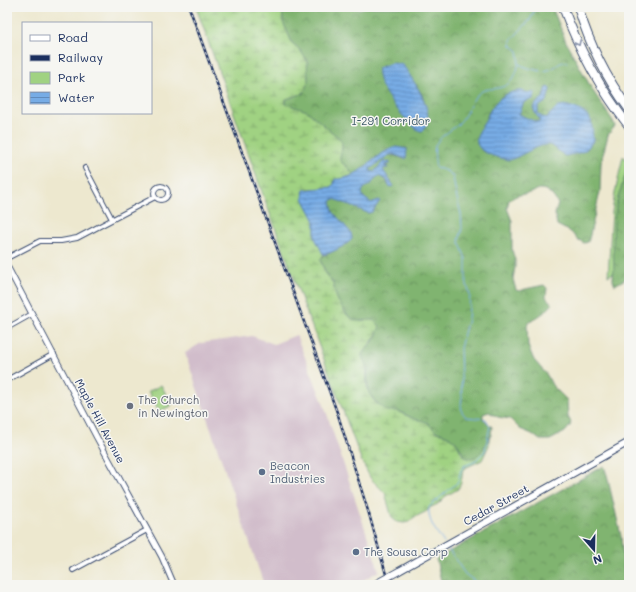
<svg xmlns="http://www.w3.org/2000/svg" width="636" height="592" font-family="Mali,sans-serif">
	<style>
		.industrial { fill: #d1bdcb }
		.green { fill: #a0d282; stroke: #5e8070 }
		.forest { fill: url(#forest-crowns); stroke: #4e7267; fill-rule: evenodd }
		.wetland { fill: url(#wetland-marsh); stroke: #5e8070 }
		.water { fill: url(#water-rules); stroke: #496ea2 }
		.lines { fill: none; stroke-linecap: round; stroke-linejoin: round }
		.stream { stroke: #77ace5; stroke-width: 1 }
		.minor-casing { stroke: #3a4b6f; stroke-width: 6 }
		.tertiary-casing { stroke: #3a4b6f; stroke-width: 7 }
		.secondary-casing { stroke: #3a4b6f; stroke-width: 8 }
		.motorway-casing { stroke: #3a4b6f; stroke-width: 10 }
		.minor { stroke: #fff; stroke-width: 4 }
		.tertiary { stroke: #fff; stroke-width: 5 }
		.secondary { stroke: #fff; stroke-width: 6 }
		.motorway { stroke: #fff; stroke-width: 8 }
		.rail-casing { stroke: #1b2f5e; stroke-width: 2.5 }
		.rail { stroke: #f6f6f2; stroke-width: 1; stroke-dasharray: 3; stroke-linecap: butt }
		.secondary-bridge-casing { stroke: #3a4b6f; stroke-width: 8; stroke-linecap: butt }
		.secondary-bridge { stroke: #fff; stroke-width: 6 }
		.oneway { stroke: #8d97ae }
		.worship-dot { fill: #6b7280; stroke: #f6f6f2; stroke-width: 1.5 }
		.service-dot { fill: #5c6f8a; stroke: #f6f6f2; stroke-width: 1.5 }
		.labels { text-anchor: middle; stroke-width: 3; stroke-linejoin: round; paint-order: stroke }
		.park-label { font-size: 11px; fill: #3c5867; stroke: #f6f6f2 }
		.worship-label { font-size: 11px; fill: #5b616d; stroke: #f6f6f2; text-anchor: start }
		.street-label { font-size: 11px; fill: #1b2f5e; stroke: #f6f6f2 }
		.service-label { font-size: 11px; fill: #4e5e75; stroke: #f6f6f2; text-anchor: start }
	</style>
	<defs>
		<pattern id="forest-crowns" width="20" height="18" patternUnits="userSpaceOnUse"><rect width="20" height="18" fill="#80b470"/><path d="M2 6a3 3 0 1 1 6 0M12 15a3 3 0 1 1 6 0" fill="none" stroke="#68935f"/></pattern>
		<pattern id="wetland-marsh" width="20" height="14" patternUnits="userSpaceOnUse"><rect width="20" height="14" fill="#a0d282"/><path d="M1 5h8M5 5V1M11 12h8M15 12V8" fill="none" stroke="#82ab6e"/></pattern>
		<pattern id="water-rules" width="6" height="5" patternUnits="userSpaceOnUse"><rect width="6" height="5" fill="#77ace5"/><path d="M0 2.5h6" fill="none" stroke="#618cbd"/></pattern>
	</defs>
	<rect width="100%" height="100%" fill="#f6f6f2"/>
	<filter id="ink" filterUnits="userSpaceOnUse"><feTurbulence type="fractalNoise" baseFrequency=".025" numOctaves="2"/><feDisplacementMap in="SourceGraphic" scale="8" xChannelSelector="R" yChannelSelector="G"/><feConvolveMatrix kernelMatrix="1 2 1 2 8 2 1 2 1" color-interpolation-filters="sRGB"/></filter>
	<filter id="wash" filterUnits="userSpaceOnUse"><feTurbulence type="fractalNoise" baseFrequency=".012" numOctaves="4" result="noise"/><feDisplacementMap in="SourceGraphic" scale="16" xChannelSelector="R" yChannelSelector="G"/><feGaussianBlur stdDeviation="0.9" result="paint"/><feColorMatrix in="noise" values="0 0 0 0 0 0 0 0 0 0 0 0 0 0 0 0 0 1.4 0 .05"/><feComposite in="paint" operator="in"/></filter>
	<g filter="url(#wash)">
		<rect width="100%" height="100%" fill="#ede8cf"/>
		<path class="industrial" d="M296,335L324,405L379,571L355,585H264L185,353L201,343L252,336L274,344Z"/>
		<g class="green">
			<path d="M623,156L629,162V264L608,276L612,212L615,193Z"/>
			<path d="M161,385L172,405L159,412L148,392Z"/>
		</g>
		<g class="forest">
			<path d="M282,7H353C357,9 361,10 364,7H552L567,44L593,91L613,121L615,126L608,135L601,163L600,192L589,239L588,242L584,243L577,239L571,232L557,225L555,214L558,204C554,197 548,188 539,189C536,190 533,192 530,193C521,195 518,194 509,200L507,208L512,221V250L515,260V267L513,279L516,290L519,291C527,288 536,287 544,285L547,288L546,297L552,304C547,313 535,317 527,325L528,346L534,360L547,375L552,385L567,400L568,417L571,422L570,426L565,432L550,440H540L532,434L520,429L510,419L498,417L489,412L483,414C482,421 488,422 492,427L491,435L481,453L473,459L466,458L456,442L448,436L435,431L427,423L414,419L400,412H387L374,400L368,392L367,367L363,361L362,354C369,347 379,336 379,325L373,321H355L347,315L338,301L335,293L333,283L326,274L320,259C323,254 326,255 330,253C337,249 347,245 352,239L351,233L333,212L331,202L332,199H335L368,213L373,211L380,201L379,200L371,203L363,197L362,192C364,187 368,186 372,183C375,179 374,178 379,176L387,180V183L392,185L383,170L385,168H388L387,166L384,165L390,164L384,161L374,172L370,171V169C380,158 388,150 403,159L406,158L405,153L407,150C385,141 371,166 353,175L348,168L340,161C339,153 343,148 341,140L307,111L286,104V99L301,94L305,91L308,82L307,62L300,50L292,43L287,31L283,22ZM391,63L401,64L421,93L424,100L428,121L426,126L422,131C415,130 414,126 409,122C398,110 376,85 378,68ZM547,87L550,89L547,101L538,107V114L542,117L548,118L550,114C554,112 556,107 561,106C568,103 573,110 580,110L591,122L593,141C585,154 579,152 565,156C560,153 556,146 550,145C540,142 519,158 508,160L482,151L477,143L478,135L490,110L501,97L517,91L535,94L533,99L524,102L519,114C525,117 531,122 539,122L540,119C530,110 534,104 543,98Z"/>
			<path d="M629,166V277L615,285C611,280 614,274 614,268C613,245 612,219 618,197C621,186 626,177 627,167Z"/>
			<path d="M604,466L607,475L621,536L625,585H442L436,559Z"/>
		</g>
		<path class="wetland" d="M196,7H282L283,22L287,31L292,43L299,49L306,59L307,62L308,81L305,91L301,94L286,99V104L307,111L341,140C344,147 339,154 340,161L348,168L353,175L334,181V185L330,188L306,189L303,192L305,202L315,221V238L324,254L320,260L326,274L333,283L335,293L338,301L347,315L356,321L373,320L380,326L376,336L362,354C362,359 366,363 367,368C367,375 366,384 368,391C371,399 380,407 387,411H397L414,419L427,422L435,431L448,436L456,442L462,454L466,458C479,460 484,448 489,438V445L482,460L465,468L463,470L461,483L458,489L446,496L438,504L431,507L427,511L413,518L409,522L404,523L397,522L392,518L385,493L371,479L362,462L262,192Z"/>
		<g class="water">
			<path d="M392,63L403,65C412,79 440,116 422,131C415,130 414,126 409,122C398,111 375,85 378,68Z"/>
			<path d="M548,87L550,89L547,101L538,107V114L542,117L548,118L550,114C554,112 555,108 559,106C568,103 589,113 591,121C592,123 593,139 593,140C585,155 579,152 565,156C560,153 556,147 550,145C541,142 518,158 509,160C497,157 474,153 477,137C478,132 483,126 485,121C489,113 493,103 501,98C504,95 513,91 518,91C525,90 528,95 535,92L533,99L524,102L519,114C525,117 531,121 539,122L540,119C530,110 534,104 543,98L547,88Z"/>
			<path d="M396,147L407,149L406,159L393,154L389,155L370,169V171L374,172L384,161L390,162V164L384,165L388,168H385L383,170L393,185L392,187L389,186L387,180L379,176C374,178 375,179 372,183C368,187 364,186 362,192L363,197L371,203L379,200L380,201L372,212L368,213L335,199L332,200L331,202L333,212L351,233L352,239C348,244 329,255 323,254L315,238V221L303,198L304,190L332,187L334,184L335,179C358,181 373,154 396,147Z"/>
		</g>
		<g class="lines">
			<g class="stream">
				<path d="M519,64C529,69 543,74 553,68C558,65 561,61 567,62"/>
				<path d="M444,543C437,532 427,521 429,507L458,482L461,470L464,466L474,462L485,451L490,426L486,419L466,417L462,412L461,405L462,397L460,348L468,319L470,295L466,281V259L459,241L462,228L461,214L456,194L453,177L448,172L436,167C435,164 434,149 435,146C438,137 451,131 458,124C467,116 470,101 478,94C485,87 494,90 502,87C516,83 521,63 518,51L511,45V40L530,20L536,7"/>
				<path d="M447,547L465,574L480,585"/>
			</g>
		</g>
	</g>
	<g filter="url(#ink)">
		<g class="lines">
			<defs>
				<g id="minor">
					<path d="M85,168L112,219"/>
					<circle cx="161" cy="193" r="7"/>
					<path d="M7,258L40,241H61L77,238L155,197"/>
					<path d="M7,328L32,314"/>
					<path d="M7,380L54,354"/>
					<path d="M73,570L147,530"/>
				</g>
				<path id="tertiary" d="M7,266L96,436L162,557L174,585"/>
				<path id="secondary" d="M399,571L629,442"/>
				<g id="motorway">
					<path d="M563,7C579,50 601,90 629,126"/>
					<path d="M578,7C589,43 606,78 629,109"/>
				</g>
			</defs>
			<use href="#minor" class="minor-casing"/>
			<use href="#tertiary" class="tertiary-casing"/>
			<use href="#secondary" class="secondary-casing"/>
			<use href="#motorway" class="motorway-casing"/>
			<use href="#minor" class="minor"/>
			<use href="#tertiary" class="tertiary"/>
			<use href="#secondary" class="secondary"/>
			<use href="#motorway" class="motorway"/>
			<defs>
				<path id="rail" d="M189,7L338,415L369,514L389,585"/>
			</defs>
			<use href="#rail" class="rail-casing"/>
			<use href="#rail" class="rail"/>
			<defs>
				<path id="secondary-bridge" d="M377,583L399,571"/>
			</defs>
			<use href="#secondary-bridge" class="secondary-bridge-casing"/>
			<use href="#secondary-bridge" class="secondary-bridge"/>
		</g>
		<defs><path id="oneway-chevron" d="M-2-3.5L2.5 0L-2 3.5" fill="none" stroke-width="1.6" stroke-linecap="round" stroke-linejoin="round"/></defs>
		<use class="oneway" href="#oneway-chevron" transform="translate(578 43) rotate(65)"/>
	</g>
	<circle class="worship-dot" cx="130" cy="406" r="4"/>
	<g class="service-dot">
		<circle cx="262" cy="472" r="4"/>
		<circle cx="356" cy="552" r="4"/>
	</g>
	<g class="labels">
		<g class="park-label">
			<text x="391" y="125">I-291 Corridor</text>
		</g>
		<g class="worship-label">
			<text x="138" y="404">The Church<tspan x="138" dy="13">in Newington</tspan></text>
		</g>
		<g class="street-label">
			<text transform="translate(100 421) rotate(62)" y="4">Maple Hill Avenue</text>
			<text transform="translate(496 505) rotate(-29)" y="4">Cedar Street</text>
		</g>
		<g class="service-label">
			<text x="270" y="470">Beacon<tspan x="270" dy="13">Industries</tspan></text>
			<text x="364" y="556">The Sousa Corp</text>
		</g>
	</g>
	<rect width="636" height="592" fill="none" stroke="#f6f6f2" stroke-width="24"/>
	<rect x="22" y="22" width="130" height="92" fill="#f6f6f2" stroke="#9ea6b7"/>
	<rect x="30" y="35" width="20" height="6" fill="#ffffff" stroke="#9ea6b7"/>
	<text x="58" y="42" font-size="12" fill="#1b2f5e">Road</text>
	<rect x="30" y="55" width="20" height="6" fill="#1b2f5e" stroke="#9ea6b7"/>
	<text x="58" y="62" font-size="12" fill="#1b2f5e">Railway</text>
	<rect x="30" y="72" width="20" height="12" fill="#a0d282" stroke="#9ea6b7"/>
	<text x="58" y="82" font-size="12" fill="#1b2f5e">Park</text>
	<rect x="30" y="92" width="20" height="12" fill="url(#water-rules)" stroke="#9ea6b7"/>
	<text x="58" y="102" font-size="12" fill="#1b2f5e">Water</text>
	<g transform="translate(594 550) rotate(160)" stroke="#f6f6f2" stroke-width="3" paint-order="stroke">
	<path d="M0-3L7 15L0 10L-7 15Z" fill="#1b2f5e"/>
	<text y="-6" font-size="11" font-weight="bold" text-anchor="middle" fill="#1b2f5e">N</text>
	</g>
</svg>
